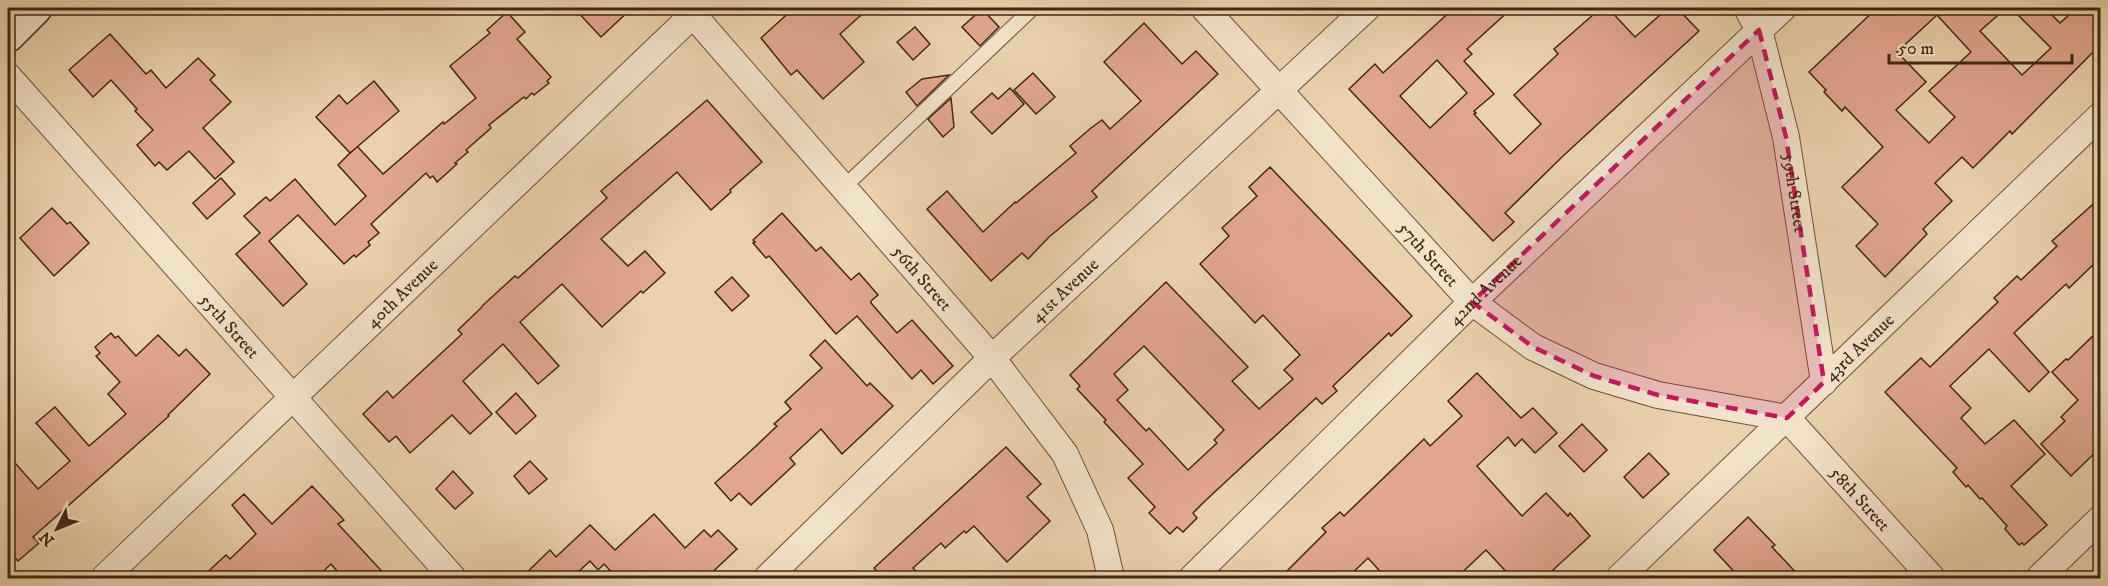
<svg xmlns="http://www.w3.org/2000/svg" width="2108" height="586" font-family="'IM FELL DW Pica',serif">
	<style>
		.building { fill: #e2a690; stroke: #412614; stroke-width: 1.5; fill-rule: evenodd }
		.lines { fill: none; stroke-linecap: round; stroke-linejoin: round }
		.service-casing { stroke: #6b513a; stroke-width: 16 }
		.minor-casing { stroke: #6b513a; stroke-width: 28 }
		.secondary-casing { stroke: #412614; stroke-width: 36 }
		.service { stroke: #f1e2ca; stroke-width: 14 }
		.minor { stroke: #f1e2ca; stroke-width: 26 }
		.secondary { stroke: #f1e2ca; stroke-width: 33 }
		.marked { fill: #c2185b; fill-opacity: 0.2; stroke: #c2185b; stroke-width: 4.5; stroke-dasharray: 12 8; stroke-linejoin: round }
		.labels { text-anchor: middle; stroke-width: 4.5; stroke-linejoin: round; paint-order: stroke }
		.street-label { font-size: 18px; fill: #412614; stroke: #f1e2ca }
	</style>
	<rect width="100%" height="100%" fill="#ead2ae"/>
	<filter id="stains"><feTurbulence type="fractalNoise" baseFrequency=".00333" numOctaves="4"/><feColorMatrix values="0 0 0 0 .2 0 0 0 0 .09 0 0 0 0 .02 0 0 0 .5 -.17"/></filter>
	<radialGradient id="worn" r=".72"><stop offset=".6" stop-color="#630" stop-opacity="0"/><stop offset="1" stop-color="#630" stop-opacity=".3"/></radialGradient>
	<g class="building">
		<path d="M574,8H632L601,37Z"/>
		<path d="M794,8H869L840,34L864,62L823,99L797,70L791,75L761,38Z"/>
		<path d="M1454,8H1512L1467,49L1472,54L1464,61L1494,94L1474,111L1476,113L1474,114L1510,154L1541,124L1514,95L1558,54L1554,49L1601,8H1608L1635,37L1668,8H1677L1699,31L1563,156L1505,213L1514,222L1493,241L1349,89L1375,64L1383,73ZM1437,60L1467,93L1430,128L1400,96Z"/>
		<path d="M1877,8H2006L1980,31L2022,75L2051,48L2011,8H2045L2060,23L2077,8H2100V45L2012,134L2010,131L1973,168L1962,157L1935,183L1952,201L1923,229L1927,234L1885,277L1856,246L1878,224L1842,187L1883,147L1845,107L1842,111L1824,92L1826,90L1809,72ZM1937,15L1971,52L1929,91L1955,117L1929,143L1896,110L1926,82L1897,52Z"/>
		<path d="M982,9L999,27L980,46L962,27Z"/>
		<path d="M507,12L525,32L517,39L551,77L547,81L549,83L534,95L532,93L526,99L524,97L489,125L491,128L466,150L468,152L455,163L457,164L437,182L433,176L430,178L426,173L371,224L379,233L368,242L370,245L356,257L354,255L344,264L298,215L269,241L307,284L283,306L236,254L260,233L244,216L266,197L270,201L295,179L335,225L366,196L338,165L357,146L383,174L443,122L444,124L476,98L450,66L490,33L487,30Z"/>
		<path d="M1144,23L1182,64L1196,51L1218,74L1092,191L1097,197L1049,237L1028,259L1022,253L991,281L927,209L947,191L983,232L1015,202L1016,203L1076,153L1070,146L1091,128L1102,120L1110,129L1141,101L1104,62Z"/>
		<path d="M915,27L930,44L913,60L897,42Z"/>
		<path d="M110,34L146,74L151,70L166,88L198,58L215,75L210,80L231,102L203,128L234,162L215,179L189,151L167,170L159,162L155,166L137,145L153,130L135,111L137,109L111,80L93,97L69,70Z"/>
		<path d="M1033,73L1055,97L1036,114L1014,90Z"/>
		<path d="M949,75L917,106L906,92L922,79Z"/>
		<path d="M374,81L399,111L350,153L316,117L339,95L347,104Z"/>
		<path d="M1010,88L1024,104L992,134L971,112L992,93L998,99Z"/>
		<path d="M951,98L954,127L943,137L928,119Z"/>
		<path d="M707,100L762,162L730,190L731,192L711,210L677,172L601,239L628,266L645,251L665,273L643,293L641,291L602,327L562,284L520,322L559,366L538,384L503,344L463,381L492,414L470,434L452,415L410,453L396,436L389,442L363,414L387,391L393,398L462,334L458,330L482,307V306L515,276L518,278L607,198L601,191Z"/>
		<path d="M1270,167L1412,316L1391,336L1389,333L1333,386L1337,391L1322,404L1316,398L1205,501L1193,513L1197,518L1183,532L1177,527L1170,534L1149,513L1155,507L1128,478L1143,464L1104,422L1106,420L1077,389L1080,386L1070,375L1166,282L1248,367L1232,381L1259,409L1293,379L1284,370L1300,355L1263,315L1255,323L1200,264L1229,236L1222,228L1257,196L1249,187ZM1144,346L1224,430L1214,440L1217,443L1188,470L1149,428L1146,431L1117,400L1128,390L1114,374Z"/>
		<path d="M221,178L235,194L207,219L193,203Z"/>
		<path d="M2100,198V258L2069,288L2066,284L2014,333L2049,372L2029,392L1989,349L1950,386L1971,408L1961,418L1985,444L2014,420L2045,454L2011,486L2047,525L2024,545L2022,543L2019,545L2005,529L2007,526L1982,498L1980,499L1968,485L1966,487L1953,472L1957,468L1885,392L1921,358L1930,367L1998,302L1994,298L2017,276L2021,280L2057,246L2052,241Z"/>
		<path d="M52,208L67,224L70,222L89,243L54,276L20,238Z"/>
		<path d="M782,213L816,251L821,247L851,280L859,273L878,295L871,301V303L897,333L912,320L953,366L933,384L921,370L912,379L857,316L836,334L771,258L769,256L766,258L753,243L755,242L753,240Z"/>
		<path d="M732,277L749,296L732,311L715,292Z"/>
		<path d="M2100,329V448L2071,476L2041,444L2065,421L2061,417L2078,400L2052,372L2066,359L2068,360Z"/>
		<path d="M111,333L115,338L118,336L136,356L158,335L179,356L186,349L210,374L168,415L169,416L33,537L39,543L18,561L8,550V455L38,489L70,461L36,423L55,407L89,446L126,414L108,394L120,382L96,356L100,353L95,347Z"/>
		<path d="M825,340L867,386L870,383L893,406L842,454L821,429L790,458L795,464L751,505L739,493L731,501L715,483L755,447L777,426L774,424L791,409L785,402L822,368L810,355Z"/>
		<path d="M1477,373L1521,418L1533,408L1557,433L1535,453L1522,439L1515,446L1508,437L1477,466L1522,516L1546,493L1568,516L1570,513L1590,536L1553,570L1561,579H1513L1486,550L1455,579H1387L1368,558L1346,579H1279L1326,532L1322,528L1340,512L1344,516L1424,439L1430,446L1462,416L1448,401Z"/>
		<path d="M516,393L536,416L516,434L496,412Z"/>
		<path d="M1582,424L1607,450L1584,472L1559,446Z"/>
		<path d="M1006,447L1041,484L1027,497L1050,521L1007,562L974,526L966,533L964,531L945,548L941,543L913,568L923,579H884L874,568Z"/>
		<path d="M1649,453L1669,474L1643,498L1624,477Z"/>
		<path d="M530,461L547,479L529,494L514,476Z"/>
		<path d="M453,471L473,493L455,509L436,489Z"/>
		<path d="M312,486L344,520L338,524L389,579H344L331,564L315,579H200L226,555L230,559L256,534L232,505L244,494L272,524Z"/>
		<path d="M654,514L685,548L704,530L711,537L718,530L737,549L705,579H618L604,564L598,570L590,561L574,576L577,579H520L550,550L556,557L590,525L615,550Z"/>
		<path d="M1748,517L1775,545L1772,547L1802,579H1741L1714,550Z"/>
	</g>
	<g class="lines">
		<defs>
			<path id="service" d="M844,187L1033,8"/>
			<g id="minor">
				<path id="s1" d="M687,8L992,358L1065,454L1100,530L1111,578"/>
				<path id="s2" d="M1204,8L1472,302L1533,347L1594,376L1658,395L1787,418L1932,578"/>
				<path id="s3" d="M1747,8L1759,30L1786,137L1824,382"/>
				<path id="s4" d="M8,76L453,578"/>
				<path id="s5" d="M104,578L700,8"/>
				<path id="s6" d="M767,578L992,358L1367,8"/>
				<path id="s7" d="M1192,578L1472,302L1783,8"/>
				<path id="s8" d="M1619,578L2100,116"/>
				<path d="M2039,578L2100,519"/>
			</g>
			<path id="secondary" d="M8,35L35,8"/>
		</defs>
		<use href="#service" class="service-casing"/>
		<use href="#minor" class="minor-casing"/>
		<use href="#secondary" class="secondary-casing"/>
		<use href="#service" class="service"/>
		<use href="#minor" class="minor"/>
		<use href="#secondary" class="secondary"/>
	</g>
	<path class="marked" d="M1759,30L1786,137L1824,382L1787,418L1658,395L1594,376L1533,347L1472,302Z"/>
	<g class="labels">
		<g class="street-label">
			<text dy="6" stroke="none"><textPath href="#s3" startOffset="192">59th Street</textPath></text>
			<text dy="6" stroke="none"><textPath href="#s2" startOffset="333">57th Street</textPath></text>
			<text dy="6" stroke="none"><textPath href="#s1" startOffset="358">56th Street</textPath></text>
			<text dy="6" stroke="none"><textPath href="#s7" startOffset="411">42nd Avenue</textPath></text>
			<text dy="6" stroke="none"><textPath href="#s6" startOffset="414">41st Avenue</textPath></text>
			<text dy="6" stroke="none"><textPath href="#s5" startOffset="412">40th Avenue</textPath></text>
			<text dy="6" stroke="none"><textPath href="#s4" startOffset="334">55th Street</textPath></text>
			<text dy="6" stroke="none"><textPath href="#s8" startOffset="333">43rd Avenue</textPath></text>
			<text dy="6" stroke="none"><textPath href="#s2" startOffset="848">58th Street</textPath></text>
		</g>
	</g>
	<rect width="2108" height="586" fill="none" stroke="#ead2ae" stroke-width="30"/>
	<rect x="9" y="9" width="2090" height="568" fill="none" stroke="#412614" stroke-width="3"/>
	<rect x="15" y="15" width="2078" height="556" fill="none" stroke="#412614" stroke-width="1.5"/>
	<g transform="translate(57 529) rotate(227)" stroke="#f1e2ca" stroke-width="4.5" paint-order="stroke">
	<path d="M0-4.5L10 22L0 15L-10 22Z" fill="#412614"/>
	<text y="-9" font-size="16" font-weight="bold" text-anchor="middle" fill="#412614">N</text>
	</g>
	<path d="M1889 54v9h183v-9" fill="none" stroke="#412614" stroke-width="3"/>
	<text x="1898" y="54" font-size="18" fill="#412614" stroke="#f1e2ca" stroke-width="4.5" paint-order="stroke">50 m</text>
	<rect width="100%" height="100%" filter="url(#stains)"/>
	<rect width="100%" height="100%" fill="url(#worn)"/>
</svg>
